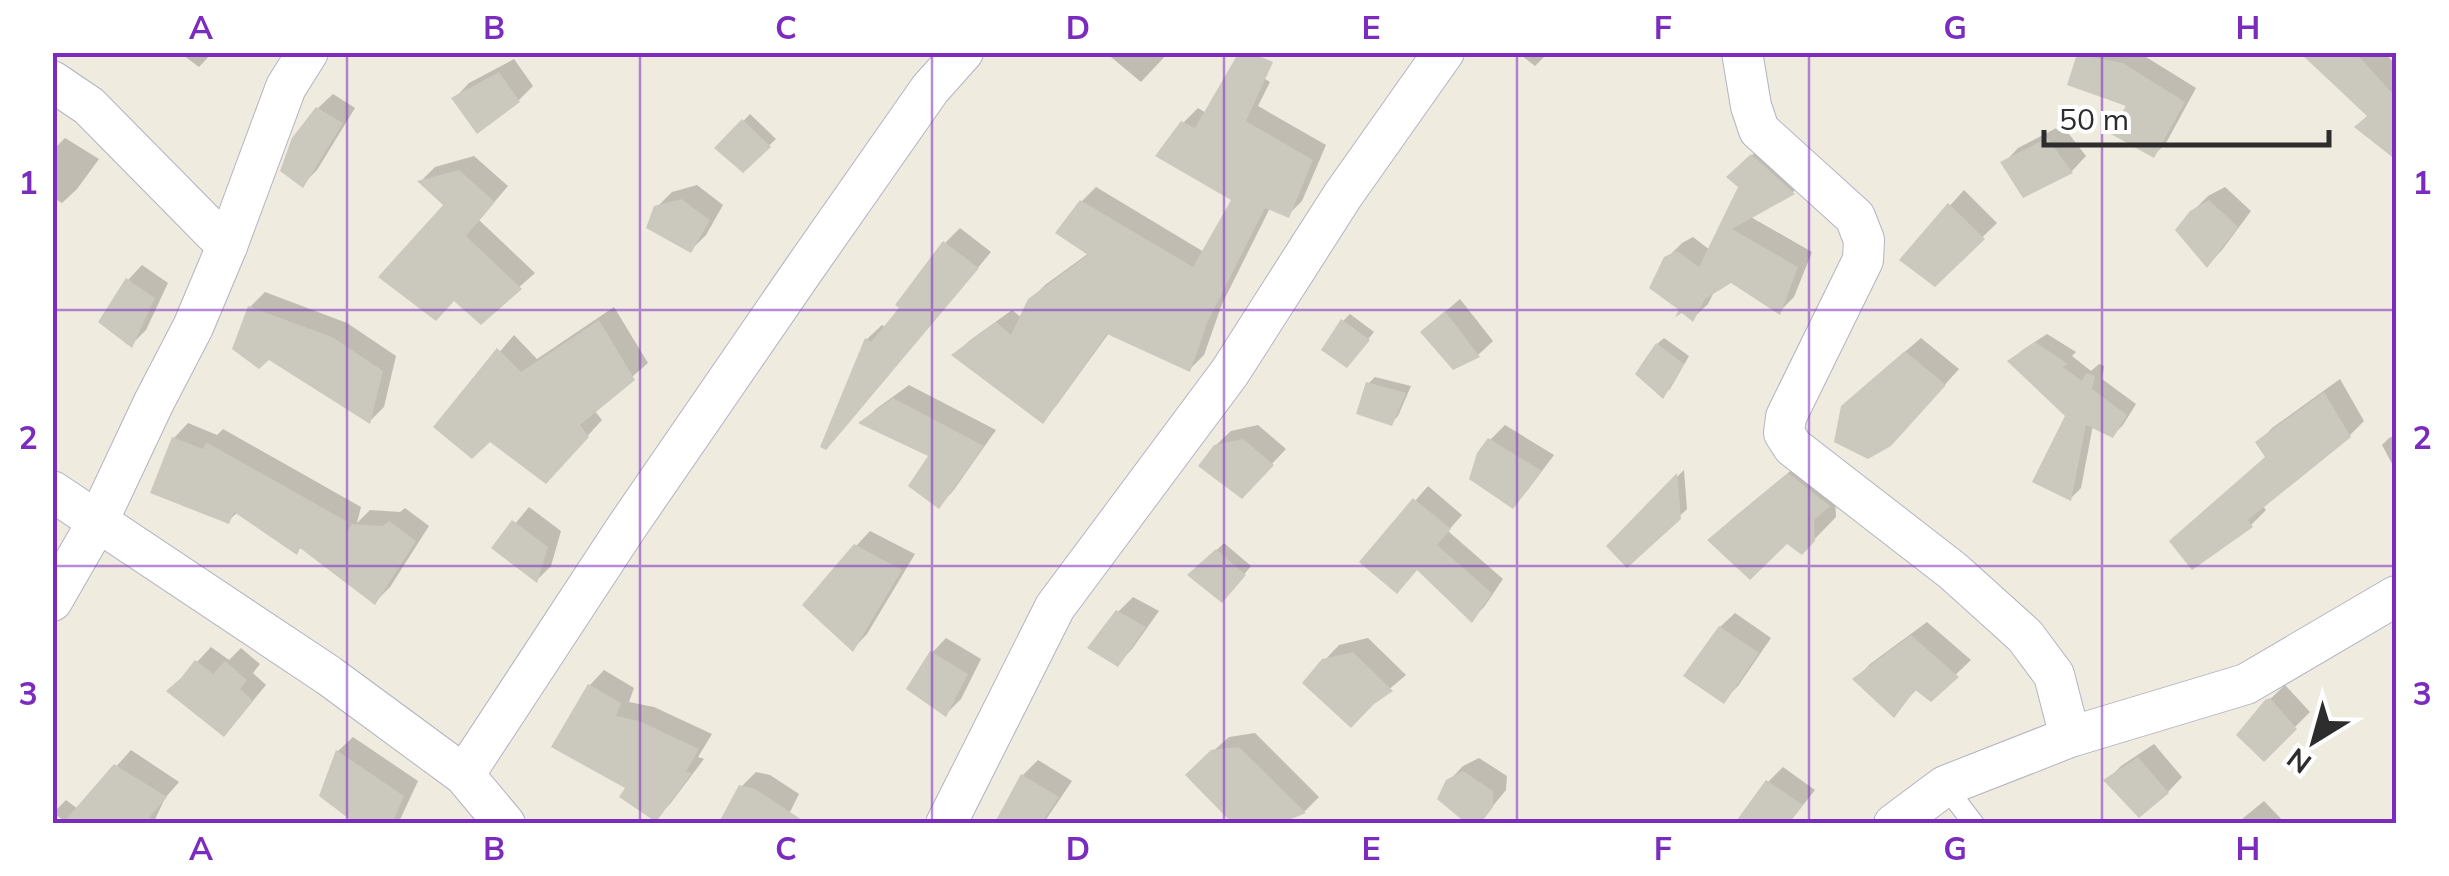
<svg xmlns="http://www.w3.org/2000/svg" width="2449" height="876" font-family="Mulish,sans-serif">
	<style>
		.shadow { fill: #0003 }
		.building { fill: #cbc8be }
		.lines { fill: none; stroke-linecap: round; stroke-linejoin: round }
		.lane-casing { stroke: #b3b3c2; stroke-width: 22 }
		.street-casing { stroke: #b3b3c2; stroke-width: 42 }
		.lane { stroke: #fff; stroke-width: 20 }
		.street { stroke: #fff; stroke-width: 40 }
		.grid { fill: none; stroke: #7b2cbf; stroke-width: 2.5; stroke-opacity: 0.55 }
		.neatline { fill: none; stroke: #7b2cbf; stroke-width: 4 }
		.grid-label { font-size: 32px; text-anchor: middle; font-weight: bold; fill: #7b2cbf }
	</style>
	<rect width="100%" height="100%" fill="#f0ebdf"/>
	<g class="shadow">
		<path d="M179,52H213L199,67Z"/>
		<path d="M1105,52H1169L1141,82Z"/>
		<path d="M1517,52H1549L1535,66Z"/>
		<path d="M2081,52H2138L2196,88L2166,143L2154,155L2130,105L2079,55Z"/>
		<path d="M2302,52H2384L2396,65V151L2393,154L2370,115Z"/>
		<path d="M514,59L533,86L519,100L478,130L455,98L469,83Z"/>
		<path d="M1241,64L1270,82L1258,106L1326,145L1302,201L1288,215L1270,208L1222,304L1204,355L1190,369L1109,333L1056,406L1042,420L955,355L969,341L1012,310L1022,318L1030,300L1045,285L1089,253L1082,201L1096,187L1204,252L1235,199L1183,123L1198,108L1206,113Z"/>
		<path d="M333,94L355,108L317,170L303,184L318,108Z"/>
		<path d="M750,114L776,139L743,170L718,148Z"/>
		<path d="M2062,125L2086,156L2072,171L2024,195L2004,163L2018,148Z"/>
		<path d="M65,138L99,159L77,189L62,203L52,197V151Z"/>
		<path d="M1767,142L1807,178L1793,192L1749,216L1812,252L1794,297L1780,311L1731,280L1715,290L1708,304L1693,318L1666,259L1682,243L1693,237L1710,250L1741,187L1744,162Z"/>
		<path d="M474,156L508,186L479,220L535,273L481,321L446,205L421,181L435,167Z"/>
		<path d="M697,185L723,205L706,235L691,250L656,208L672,192Z"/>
		<path d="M2225,187L2251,211L2222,250L2208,265L2192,212L2208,196Z"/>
		<path d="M1964,190L1997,223L1934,284L1902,259Z"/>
		<path d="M960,228L991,252L841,432L823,446L867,339L882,325L886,328L945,243Z"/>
		<path d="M142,265L168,283L146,330L132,344L128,280Z"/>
		<path d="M265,292L347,323L396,356L384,407L370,421L250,307Z"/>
		<path d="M1460,299L1493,341L1478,355L1438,318Z"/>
		<path d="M614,307L648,363L594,410L602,420L560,466L489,438L436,426L514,335L537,359Z"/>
		<path d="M1350,314L1374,332L1353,357L1343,321Z"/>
		<path d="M2047,334L2076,352L2072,356L2091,371L2099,364L2104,366L2102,379L2136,404L2123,425L2113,435L2093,425L2081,488L2071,498L2068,415L2011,361L2021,351Z"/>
		<path d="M1664,338L1689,356L1670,389L1663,395L1657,344Z"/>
		<path d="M1921,338L1959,369L1906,428L1859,391Z"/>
		<path d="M1375,377L1411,386L1398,416L1391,423L1368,384Z"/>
		<path d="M2340,379L2364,421L2349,436L2262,505L2266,510L2251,525L2193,566L2267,456L2258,443L2272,428Z"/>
		<path d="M909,385L996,430L953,491L939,506L931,455L862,423L876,409Z"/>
		<path d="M188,423L217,435L223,429L361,507L357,523L370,510L400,512L405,508L429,526L390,587L375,602L302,547L296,552L238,512L228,521L174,438Z"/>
		<path d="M1258,425L1286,449L1256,481L1215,446L1231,431Z"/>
		<path d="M1505,425L1554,455L1527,491L1512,506L1490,440Z"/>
		<path d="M2396,435V471L2382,445L2389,438Z"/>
		<path d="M1811,454L1835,498L1836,517L1802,552L1787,541L1711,540L1732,519Z"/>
		<path d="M1684,470L1687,509L1627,565L1609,546Z"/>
		<path d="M1428,486L1462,515L1448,531L1503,579L1484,607L1472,619L1418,568L1362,562Z"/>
		<path d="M529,507L561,531L551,566L537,580L495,548Z"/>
		<path d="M870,531L915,554L867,634L853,649L856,546Z"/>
		<path d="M1224,543L1251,566L1229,593L1191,575Z"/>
		<path d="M1133,597L1159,611L1132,649L1118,664V612Z"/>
		<path d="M1735,613L1771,638L1738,686L1723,701L1720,627Z"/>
		<path d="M1927,622L1971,660L1930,699L1917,689L1893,715L1856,679L1870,664Z"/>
		<path d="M946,638L981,659L961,699L946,714L932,653Z"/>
		<path d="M1368,638L1406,675L1374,702L1324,661L1339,645Z"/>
		<path d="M211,647L229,660L241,648L260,664L253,673L266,685L238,719L197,662Z"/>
		<path d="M604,670L634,688L629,702L654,707L712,734L698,757L704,759L670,804L655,819L628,787L590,685Z"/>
		<path d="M2285,685L2310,712L2264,758L2267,702Z"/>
		<path d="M1255,733L1319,797L1305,811L1283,819L1203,760L1229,737Z"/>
		<path d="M353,737L418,781L398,824H360L322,795L338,751Z"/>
		<path d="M2154,744L2182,777L2168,792L2107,780L2121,766Z"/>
		<path d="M131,750L179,782L165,798L153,824H69L53,813L66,800L78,809Z"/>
		<path d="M1479,758L1507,776L1506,790L1478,824L1448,782L1463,766Z"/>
		<path d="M1038,760L1072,781L1043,824H997L1023,775Z"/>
		<path d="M1783,767L1815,790L1788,824L1768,782Z"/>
		<path d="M756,772L770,775L799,794L784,824L741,787Z"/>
		<path d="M2264,801L2286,824H2236Z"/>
	</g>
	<g class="building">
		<path d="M1239,52H1249L1273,62L1246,121L1313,160L1289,218L1265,208L1208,321L1190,372L1107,334L1043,424L951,355L996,322L1011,335L1028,299L1088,255L1055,233L1080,200L1193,267L1231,200L1155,156L1181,121L1195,128Z"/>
		<path d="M2299,52H2355L2393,94L2396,91V160L2354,127L2367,116Z"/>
		<path d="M2077,54L2123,63L2185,102L2154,158L2109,133L2126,106L2067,85Z"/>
		<path d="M499,72L520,102L477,134L451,98Z"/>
		<path d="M316,107L343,123L303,188L280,171L292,138Z"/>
		<path d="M742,119L771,147L743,173L714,148Z"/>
		<path d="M2047,138L2073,173L2023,198L2000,162Z"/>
		<path d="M1751,154L1795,194L1732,229L1798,267L1780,315L1731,283L1705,299L1693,322L1682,313L1675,317L1679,310L1649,288L1664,257L1677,251L1699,267L1738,187L1726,177Z"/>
		<path d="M459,170L495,202L466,236L522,289L481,325L454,301L436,321L378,277L443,205L417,181Z"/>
		<path d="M681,199L710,220L691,253L646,228L654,206Z"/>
		<path d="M2209,200L2238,227L2207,268L2175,230L2190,211Z"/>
		<path d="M1948,203L1985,239L1935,287L1899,260Z"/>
		<path d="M943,241L979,268L826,450L820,447L865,338L871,342L899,308L895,305Z"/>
		<path d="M126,278L155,298L132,348L98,322Z"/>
		<path d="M248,306L332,337L383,371L370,424L269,360L259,369L232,349Z"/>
		<path d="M1445,311L1480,357L1453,370L1420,332Z"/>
		<path d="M1341,319L1370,340L1347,368L1321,350Z"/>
		<path d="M599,320L635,380L580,425L589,437L546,484L490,442L472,459L433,427L497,348L521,372Z"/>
		<path d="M2035,342L2068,364L2063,367L2082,381L2086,373L2095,376L2092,389L2127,415L2113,438L2086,425L2071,501L2032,482L2065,416L2007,361Z"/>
		<path d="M1656,343L1684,364L1663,399L1635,374Z"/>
		<path d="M1905,351L1946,385L1891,446L1868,459L1834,442L1841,406Z"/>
		<path d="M1366,382L1406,393L1392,426L1356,414Z"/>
		<path d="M2324,392L2351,437L2248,520L2253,527L2192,570L2169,541L2265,457L2255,442Z"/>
		<path d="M893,398L984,446L939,509L908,486L928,456L858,423Z"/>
		<path d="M172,437L203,449L206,442L348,522L345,533L352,524L383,526L389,521L416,541L375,605L300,548L297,555L234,512L229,524L150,493Z"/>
		<path d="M1488,438L1542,471L1513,509L1469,479L1477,453Z"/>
		<path d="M1243,439L1274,465L1242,499L1198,466L1214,445Z"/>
		<path d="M1677,473L1681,519L1627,568L1606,546Z"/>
		<path d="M1788,473L1830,506L1814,520L1815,541L1802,555L1787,544L1750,580L1707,540Z"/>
		<path d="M1413,498L1451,529L1437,545L1492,593L1472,623L1417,570L1397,594L1359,562Z"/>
		<path d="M512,520L548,547L537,583L491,548Z"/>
		<path d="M854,544L902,570L853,652L802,605Z"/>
		<path d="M1216,549L1246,575L1222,603L1187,575Z"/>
		<path d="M1116,610L1146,627L1118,667L1087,648Z"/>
		<path d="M1719,626L1759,653L1724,704L1683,676Z"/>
		<path d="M1911,635L1959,677L1931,702L1915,690L1894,718L1852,679Z"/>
		<path d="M930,651L968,674L946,717L906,689Z"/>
		<path d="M1353,652L1393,691L1374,704L1351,728L1302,683L1322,659Z"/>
		<path d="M195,660L213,674L225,661L247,680L240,689L253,701L224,737L166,691L181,678Z"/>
		<path d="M588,684L621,703L616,716L639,721L699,749L686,772L692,773L656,822L619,797L625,788L551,747Z"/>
		<path d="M2270,698L2297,729L2264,762L2236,735L2265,700Z"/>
		<path d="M1239,747L1306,813L1279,824H1233L1185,775L1211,750Z"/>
		<path d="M336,750L404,796L392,824H356L319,796Z"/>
		<path d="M2138,757L2169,793L2139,818L2103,780Z"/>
		<path d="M114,764L167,797L151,815L147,824H62Z"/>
		<path d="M1463,771L1493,791V807L1480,824H1467L1437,799L1446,780Z"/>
		<path d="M1021,774L1059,797L1041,824H994Z"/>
		<path d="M1766,780L1803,805L1788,824H1734Z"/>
		<path d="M739,785L755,789L808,824H718Z"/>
	</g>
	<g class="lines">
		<defs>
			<path id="lane" d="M1945,786L1974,824"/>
			<g id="street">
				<path d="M1742,52L1751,106L1759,130L1855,217L1864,240L1863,260L1786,417L1784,433L1793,447L1953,571L2025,636L2054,675L2070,737"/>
				<path d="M52,81L89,106L227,246L193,327L154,402L98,521L52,601"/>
				<path d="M227,246L286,87L308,52"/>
				<path d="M52,491L328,675L464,775L505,824"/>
				<path d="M464,775L626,528L802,272L930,89L963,52"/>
				<path d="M946,824L1055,607L1230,372L1343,195L1444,52"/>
				<path d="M1894,824L1945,786L2070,737L2246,684L2396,596"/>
			</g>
		</defs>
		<use href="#lane" class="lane-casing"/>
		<use href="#street" class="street-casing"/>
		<use href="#lane" class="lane"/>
		<use href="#street" class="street"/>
	</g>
	<path class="grid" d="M347,52V824M640,52V824M932,52V824M1224,52V824M1517,52V824M1809,52V824M2102,52V824M52,310H2396M52,566H2396"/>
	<rect width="2449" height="876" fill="none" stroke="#ffffff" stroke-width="110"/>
	<g transform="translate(2314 741) rotate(217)" stroke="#ffffff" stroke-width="8" paint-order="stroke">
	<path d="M0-8L18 38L0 25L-18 38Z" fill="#2d2d2d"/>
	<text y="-15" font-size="28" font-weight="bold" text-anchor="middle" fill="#2d2d2d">N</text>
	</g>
	<path d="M2044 130v15h285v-15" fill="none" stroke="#2d2d2d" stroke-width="5"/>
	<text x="2059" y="130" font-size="30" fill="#2d2d2d" stroke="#ffffff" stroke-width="8" paint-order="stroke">50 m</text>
	<rect x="55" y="55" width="2339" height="766" class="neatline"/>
	<g class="grid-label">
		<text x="201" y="39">A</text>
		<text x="494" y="39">B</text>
		<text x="786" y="39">C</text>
		<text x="1078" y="39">D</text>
		<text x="1371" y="39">E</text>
		<text x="1663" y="39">F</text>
		<text x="1955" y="39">G</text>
		<text x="2248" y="39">H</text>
		<text x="28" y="194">1</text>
		<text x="2422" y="194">1</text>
		<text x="28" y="449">2</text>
		<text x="2422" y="449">2</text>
		<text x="28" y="705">3</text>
		<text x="2422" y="705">3</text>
		<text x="201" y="860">A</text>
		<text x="494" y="860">B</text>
		<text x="786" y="860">C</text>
		<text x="1078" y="860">D</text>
		<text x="1371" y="860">E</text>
		<text x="1663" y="860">F</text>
		<text x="1955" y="860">G</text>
		<text x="2248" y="860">H</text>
	</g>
</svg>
